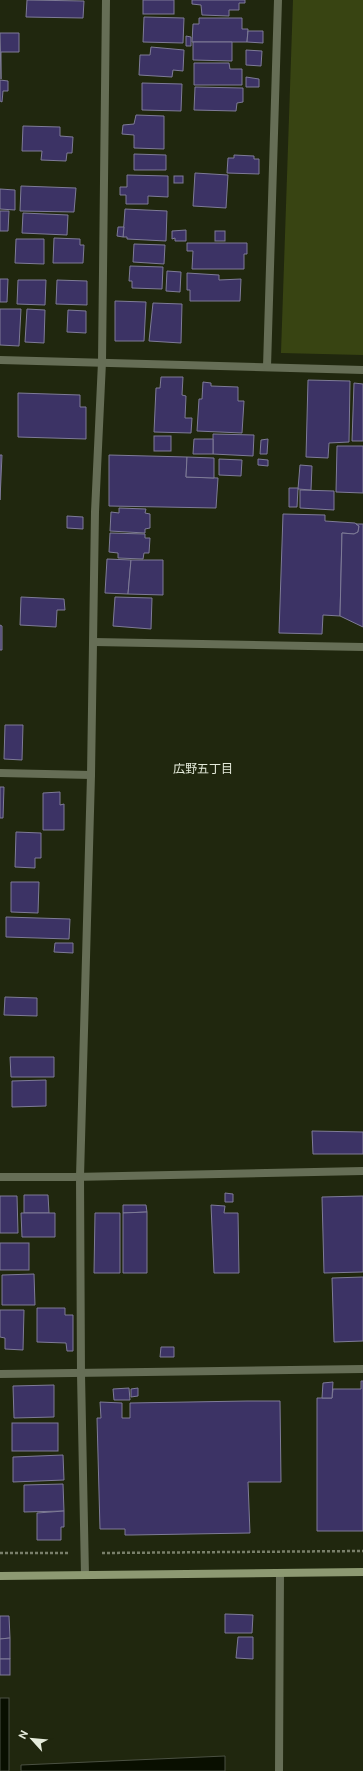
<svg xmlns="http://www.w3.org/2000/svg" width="363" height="1771" font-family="Ubuntu,'Noto Sans JP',sans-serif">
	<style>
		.green { fill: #384412 }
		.water { fill: #090f00; stroke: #4b5142 }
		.building { fill: #3c3365; stroke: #7e7b97 }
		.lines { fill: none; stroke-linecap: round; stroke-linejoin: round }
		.path { stroke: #797f6a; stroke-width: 2.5; stroke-dasharray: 3 2; stroke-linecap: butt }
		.street { stroke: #666e56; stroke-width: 8 }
		.secondary { stroke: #8d9972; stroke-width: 8 }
		.labels { text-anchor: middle; stroke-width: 3; stroke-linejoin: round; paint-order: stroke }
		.neighbourhood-label { font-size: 12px; fill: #e5ebdb; stroke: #20270e }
	</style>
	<rect width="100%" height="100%" fill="#20270e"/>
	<path class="green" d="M293,0H363V355L281,353Z"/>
	<g class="water">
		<rect x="0" y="1698" width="9" height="73"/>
		<path d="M225,1756V1771H21V1765Z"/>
	</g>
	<g class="building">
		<path d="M27,0L84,1L83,18L26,17Z"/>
		<rect x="143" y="0" width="31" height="14"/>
		<path d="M192,0H245V3H239V10H229V16L202,15L201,5L192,4Z"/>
		<path d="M144,17L184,18L183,43L143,42Z"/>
		<path d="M199,18H242V29H248L247,42H192L193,24H199Z"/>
		<path d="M248,31H263V43L247,42Z"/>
		<path d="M0,33H19V52H1V79Z"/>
		<path d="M186,36L191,37V46H186Z"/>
		<path d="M193,42H232V61L193,60Z"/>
		<path d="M151,47L184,50L183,71L173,70L172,77L139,75L140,55H150Z"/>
		<path d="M246,50L262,51L261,66L246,65Z"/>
		<path d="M194,63H229L230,69H242V85H194Z"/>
		<path d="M246,77L259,79V87H246Z"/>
		<path d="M0,80L8,81V91H3L2,102L0,101Z"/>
		<path d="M142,83L182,84L181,111L142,110Z"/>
		<path d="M195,87L243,88V102L237,103L236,111L194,110Z"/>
		<path d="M136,115L164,116V149L134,148V135L122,134L123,125L134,124Z"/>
		<path d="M23,126L60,127V136L73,137L72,153H67L66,161L41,160L42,151H22Z"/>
		<path d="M134,154L166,155V170H134Z"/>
		<path d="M234,155L254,156V159H259V174L227,173L228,158H234Z"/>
		<path d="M195,173L228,175L226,208L193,206Z"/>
		<path d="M127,175L168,176V197L148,196V204H126V195H120V187H127Z"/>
		<rect x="174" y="176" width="9" height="7"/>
		<path d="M21,186L76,188L74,212L20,211Z"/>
		<path d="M0,189L15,190V210L0,209Z"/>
		<path d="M125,209L167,211L166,241L127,239V237H123Z"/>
		<path d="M0,211H9L8,231H0Z"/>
		<path d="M23,213L68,215L67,235L22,233Z"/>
		<path d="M118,227H124L123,237L117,236Z"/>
		<path d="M186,230V241H175V238L172,239V231Z"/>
		<rect x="215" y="231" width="10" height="10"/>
		<path d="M54,238L80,239V245H84L83,263H53Z"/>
		<path d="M16,239H44V264L15,263Z"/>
		<path d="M187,243H247V254H244V269H192L193,251H187Z"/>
		<path d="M134,244L165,245L164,264L133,262Z"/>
		<path d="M130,266L163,267L162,289L132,288V281H129Z"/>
		<path d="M167,271L181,272L180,292L166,291Z"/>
		<path d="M187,273L219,275V280L241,279L240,301H190V290H187Z"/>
		<path d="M0,279H8L7,302H0Z"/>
		<path d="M18,280H46L45,305L17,304Z"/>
		<path d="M57,280L87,281V305L56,304Z"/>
		<path d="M115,301L146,302L144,341H115Z"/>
		<path d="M153,303L182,304L181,343L149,341Z"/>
		<path d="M0,309H21L19,346L0,345Z"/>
		<path d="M27,309L45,310L44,343L25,342Z"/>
		<path d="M68,310L86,311V333L67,332Z"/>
		<path d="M161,377H183L182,395L186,396L185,418H192L191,433L154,432L156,388H160Z"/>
		<path d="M308,380L350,381L349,442L329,443L328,458L306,457Z"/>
		<path d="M203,382L211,383V386L238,387V401H244L242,433L197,431L199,399H202Z"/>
		<path d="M354,383L363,384V441H352Z"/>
		<path d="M18,393L80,395V407H86V439L18,437Z"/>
		<path d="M213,434L254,435L253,456L213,454Z"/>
		<rect x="154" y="436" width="17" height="15"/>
		<path d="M194,439H213V454H193Z"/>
		<path d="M268,439L267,454H260L261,440Z"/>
		<path d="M337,446H363V493L336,492Z"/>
		<path d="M0,455H2L0,500Z"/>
		<path d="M109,455L187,457L186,477L218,478L216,508L109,506Z"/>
		<path d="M187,457L214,458V478L186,477Z"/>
		<path d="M219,459L242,460L241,476L219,475Z"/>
		<path d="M258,459L268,460V466L258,465Z"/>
		<path d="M300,465L312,466L311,490L298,489Z"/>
		<path d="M289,488H298L297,507H289Z"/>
		<path d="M300,490L334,491V510L300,508Z"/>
		<path d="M119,508L146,509L145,513L150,514V528L145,529V533L110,531L111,512L119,513Z"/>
		<path d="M283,514L325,515V521L355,523L359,526L358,532L354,534L342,533L340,616L323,615L322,634L279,633Z"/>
		<path d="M67,516L83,517V529L67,528Z"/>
		<path d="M356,524H363V627L340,616L342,533L354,534L358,532L359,526Z"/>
		<path d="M110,533L145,534V538H150L149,553H144L143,559L118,558V553L109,552Z"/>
		<path d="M107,559L131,560L128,594L105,593Z"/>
		<path d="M131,560H163V595L128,594Z"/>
		<path d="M21,597L64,599L65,610H57L56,627L20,625Z"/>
		<path d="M115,597L152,598L151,629L113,626Z"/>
		<path d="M0,625L2,626V650H0Z"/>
		<path d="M5,725H23L22,760L4,759Z"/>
		<path d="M0,787H4L3,818H0Z"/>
		<path d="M60,792V805L64,804V830H43V793Z"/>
		<path d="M16,832L41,833V858H35V868L15,867Z"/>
		<path d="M11,882H39L38,913L11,912Z"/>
		<path d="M6,917L70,919L69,939L6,937Z"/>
		<path d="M55,943H73V953L54,952Z"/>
		<path d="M5,997L37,998V1016L4,1015Z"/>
		<path d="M10,1057H54V1077H11Z"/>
		<path d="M46,1080V1106L12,1107V1081Z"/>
		<path d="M312,1131L363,1132V1154H313Z"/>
		<path d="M225,1193L233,1194V1202H225Z"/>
		<path d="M24,1195H48L49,1213H24Z"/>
		<path d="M0,1196H17L18,1233H0Z"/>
		<path d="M363,1196V1272L324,1273L322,1197Z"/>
		<path d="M123,1205H146L147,1212L123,1213Z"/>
		<path d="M211,1205L225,1206L224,1213H238L239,1273H214Z"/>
		<path d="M147,1212V1273H123V1213Z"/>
		<path d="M21,1213H55V1237H22Z"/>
		<path d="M95,1213H120V1273H94Z"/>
		<rect x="0" y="1243" width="29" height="27"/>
		<path d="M34,1274L35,1305H2V1275Z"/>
		<path d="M363,1277V1341L334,1342L332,1278Z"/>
		<path d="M37,1308H65V1315H73V1351H67L66,1343L37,1342Z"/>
		<path d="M0,1310H24L23,1350L5,1349V1338L0,1337Z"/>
		<path d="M161,1347H174V1357H160Z"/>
		<path d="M361,1381H363V1531H317V1398H332L333,1389H361Z"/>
		<path d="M333,1382L332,1398H322L323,1383Z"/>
		<path d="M54,1385V1417L14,1418L13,1386Z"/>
		<path d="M129,1388L130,1400H114L113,1389Z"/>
		<path d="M138,1388V1396L131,1397V1389Z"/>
		<path d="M247,1401H280L281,1482H248L250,1533L132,1535H125V1529H100L97,1418H101L100,1402L122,1403V1418H130V1403Z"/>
		<rect x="12" y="1423" width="46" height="28"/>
		<path d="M63,1455L64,1480L13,1482V1457Z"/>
		<path d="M63,1484L64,1511L24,1512V1485Z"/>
		<path d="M64,1511V1527H61V1540H37V1513Z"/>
		<path d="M225,1614L253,1615L252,1633H225Z"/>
		<path d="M0,1616H9L10,1638L0,1639Z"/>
		<path d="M238,1637H253V1659L236,1658Z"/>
		<path d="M10,1638V1659H0V1639Z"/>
		<rect x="0" y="1659" width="10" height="16"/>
	</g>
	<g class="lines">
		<g class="path">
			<path d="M0,1553H69"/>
			<path d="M102,1553L363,1551"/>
		</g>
		<g class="street">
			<path d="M0,360L363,370"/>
			<path d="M267,367L278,0"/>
			<path d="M94,642L363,647"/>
			<path d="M0,773L91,775"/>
			<path d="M0,1177H73L363,1171"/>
			<path d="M0,1374L363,1369"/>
			<path d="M85,1575L81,1374L80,1177L91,775L95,512L102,362L106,0"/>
			<path d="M279,1771L280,1573"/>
		</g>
		<path class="secondary" d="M0,1576L363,1572"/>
	</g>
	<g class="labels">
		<g class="neighbourhood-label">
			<text x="203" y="773">広野五丁目</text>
		</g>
	</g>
	<g transform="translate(32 1739) rotate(297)" stroke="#20270e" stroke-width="3" paint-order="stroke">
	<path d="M0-3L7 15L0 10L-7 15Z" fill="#e5ebdb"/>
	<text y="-6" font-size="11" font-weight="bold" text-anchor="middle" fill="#e5ebdb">N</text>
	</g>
</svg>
